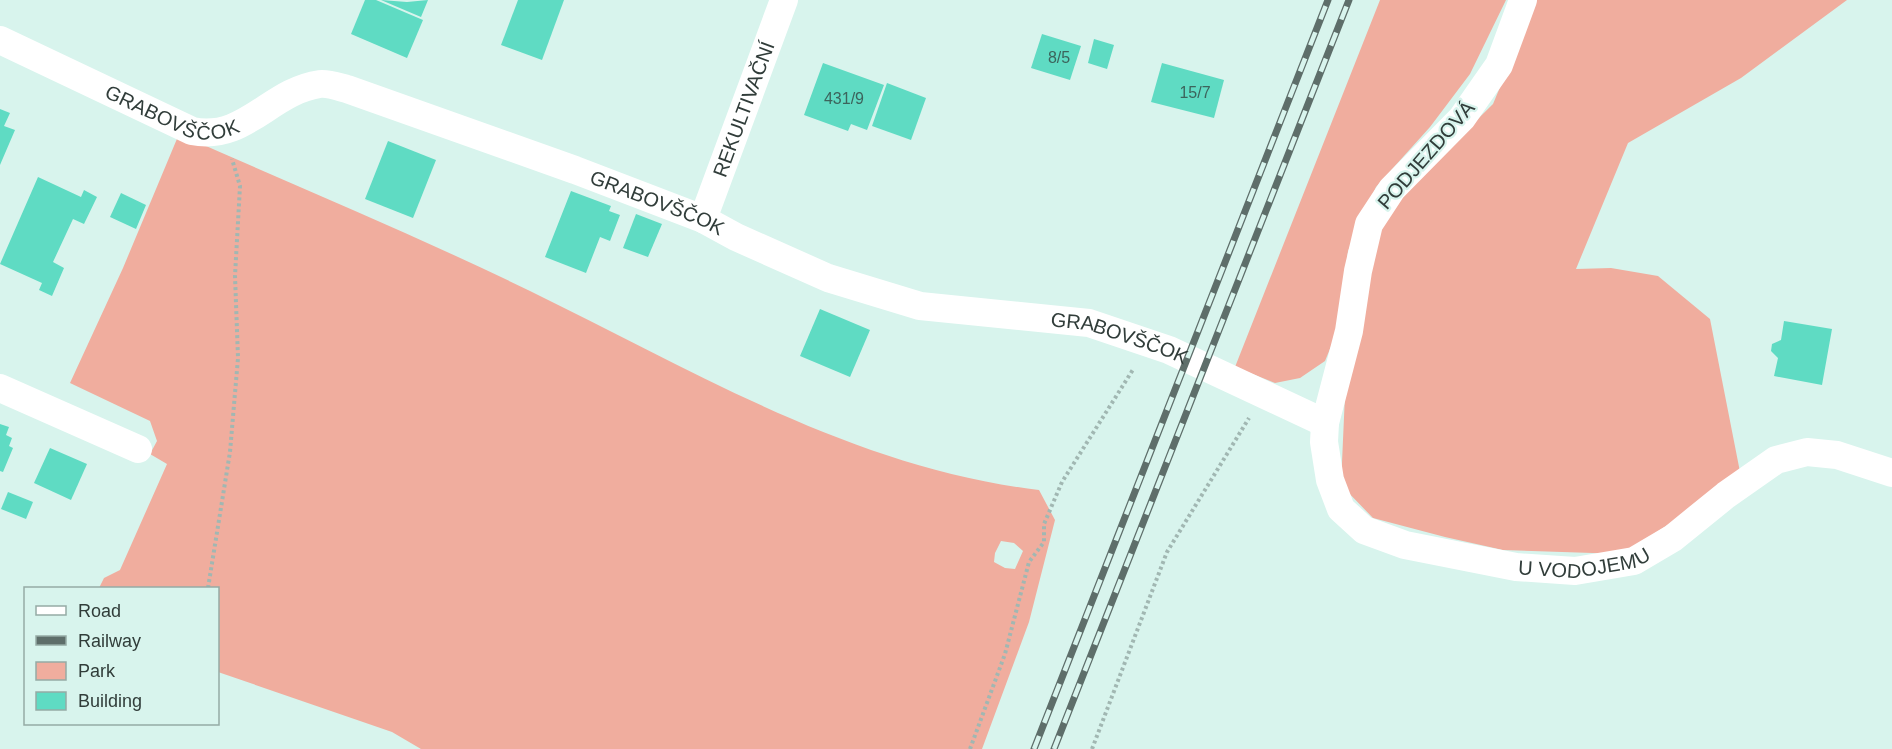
<svg xmlns="http://www.w3.org/2000/svg" width="1892" height="749" font-family="Helvetica,sans-serif">
	<style>
		.green { fill: #f0ad9e; fill-rule: evenodd }
		.building { fill: #5fdbc3 }
		.lines { fill: none; stroke-linecap: round; stroke-linejoin: round }
		.path { stroke: #a1b7b2; stroke-width: 4; stroke-dasharray: 3 3; stroke-linecap: butt }
		.minor { stroke: #fff; stroke-width: 28 }
		.rail-casing { stroke: #5e6e6a; stroke-width: 7 }
		.rail { stroke: #d8f4ed; stroke-width: 4.5; stroke-dasharray: 14; stroke-linecap: butt }
		.labels { text-anchor: middle; stroke-width: 4.5; stroke-linejoin: round; paint-order: stroke }
		.number-label { font-size: 16px; fill: #3c645c }
		.street-label { font-size: 20px; fill: #313d3a; stroke: #d8f4ed }
	</style>
	<rect width="100%" height="100%" fill="#d8f4ed"/>
	<g class="green">
		<path d="M1380,0H1506L1470,74L1430,127L1376,187L1348,251L1339,327L1325,361L1300,378L1275,383L1235,367Z"/>
		<path d="M1534,0H1847L1741,78L1628,143L1576,269L1611,268L1658,276L1710,319L1741,477L1623,554L1503,550L1445,537L1373,518L1341,485L1346,372L1377,225L1397,199L1493,104L1528,20Z"/>
		<path d="M179,134C296,186 415,235 530,291C694,371 854,468 1039,490L1055,520L1029,622L982,749H421L392,732L218,672V588H99L104,578L120,570L167,464L150,454L157,441L150,421L70,383L123,268ZM1001,541L1014,543L1023,551L1015,569L1005,568L994,562L995,553Z"/>
	</g>
	<g class="building">
		<path d="M365,0H376L423,20L407,58L351,34Z"/>
		<path d="M381,0L407,2L428,0L421,17Z"/>
		<path d="M518,0H564L542,60L501,45Z"/>
		<path d="M1042,34L1081,46L1070,80L1031,68Z"/>
		<path d="M1094,39L1114,45L1107,69L1088,63Z"/>
		<path d="M823,63L884,85L867,130L851,124L848,131L804,115Z"/>
		<path d="M1162,63L1224,80L1214,118L1151,102Z"/>
		<path d="M887,83L926,98L911,140L872,126Z"/>
		<path d="M0,109L10,113L4,126L15,130L0,165Z"/>
		<path d="M388,141L436,160L413,218L365,199Z"/>
		<path d="M38,177L81,197L84,190L97,197L84,224L73,219L53,262L64,268L52,296L39,290L42,283L0,264Z"/>
		<path d="M571,191L611,206L609,211L620,215L610,241L600,237L586,273L545,257Z"/>
		<path d="M121,193L146,205L136,229L110,217Z"/>
		<path d="M636,214L662,224L648,257L623,248Z"/>
		<path d="M820,309L870,330L850,377L800,356Z"/>
		<path d="M1784,321L1832,329L1822,385L1774,376L1778,358L1771,351L1772,344L1781,340Z"/>
		<path d="M0,424L9,427L6,435L12,438L9,446L13,448L3,472L0,471Z"/>
		<path d="M50,448L87,464L71,500L34,483Z"/>
		<path d="M8,492L33,502L26,519L1,509Z"/>
	</g>
	<g class="lines">
		<g class="path">
			<path d="M208,588L230,452L238,358L235,276L240,186L232,159"/>
			<path d="M970,749L1005,654L1029,562L1044,542V524L1062,482L1134,368"/>
			<path d="M1092,749L1167,552L1249,418"/>
		</g>
		<g class="minor">
			<path id="s1" d="M1523,0L1499,65L1462,118L1392,189L1369,224L1358,271L1349,331L1325,423L1324,442L1330,480L1341,509L1364,530L1405,545L1516,567L1575,571L1634,561L1673,538L1726,495L1776,460L1807,452L1837,455L1892,473"/>
			<path id="s2" d="M0,40L192,131C245,142 270,91 320,84C328,83 339,87 347,89L575,170L703,219L736,237L828,278L920,306L1089,323L1169,350L1325,423"/>
			<path id="s3" d="M703,219L784,0"/>
			<path d="M0,388L138,449"/>
		</g>
		<defs>
			<g id="rail">
				<path d="M1034,749L1328,0"/>
				<path d="M1054,749L1349,0"/>
			</g>
		</defs>
		<use href="#rail" class="rail-casing"/>
		<use href="#rail" class="rail"/>
	</g>
	<g class="labels">
		<g class="number-label">
			<text x="1059" y="63">8/5</text>
			<text x="1195" y="98">15/7</text>
			<text x="844" y="104">431/9</text>
		</g>
		<g class="street-label">
			<text dy="7" stroke="none"><textPath href="#s2" startOffset="189">GRABOVŠČOK</textPath></text>
			<text dy="7" stroke="none"><textPath href="#s3" startOffset="117">REKULTIVAČNÍ</textPath></text>
			<text transform="translate(1426 155) rotate(-49)" y="7">PODJEZDOVÁ</text>
			<text dy="7" stroke="none"><textPath href="#s2" startOffset="710">GRABOVŠČOK</textPath></text>
			<text dy="7" stroke="none"><textPath href="#s2" startOffset="1196">GRABOVŠČOK</textPath></text>
			<text dy="7" stroke="none"><textPath href="#s1" startOffset="825">U VODOJEMU</textPath></text>
		</g>
	</g>
	<rect x="24" y="587" width="195" height="138" fill="#d8f4ed" stroke="#95aba5" stroke-width="1.5"/>
	<rect x="36" y="606" width="30" height="9" fill="#ffffff" stroke="#95aba5" stroke-width="1.5"/>
	<text x="78" y="617" font-size="18" fill="#313d3a">Road</text>
	<rect x="36" y="636" width="30" height="9" fill="#5e6e6a" stroke="#95aba5" stroke-width="1.5"/>
	<text x="78" y="647" font-size="18" fill="#313d3a">Railway</text>
	<rect x="36" y="662" width="30" height="18" fill="#f0ad9e" stroke="#95aba5" stroke-width="1.5"/>
	<text x="78" y="677" font-size="18" fill="#313d3a">Park</text>
	<rect x="36" y="692" width="30" height="18" fill="#5fdbc3" stroke="#95aba5" stroke-width="1.5"/>
	<text x="78" y="707" font-size="18" fill="#313d3a">Building</text>
</svg>
